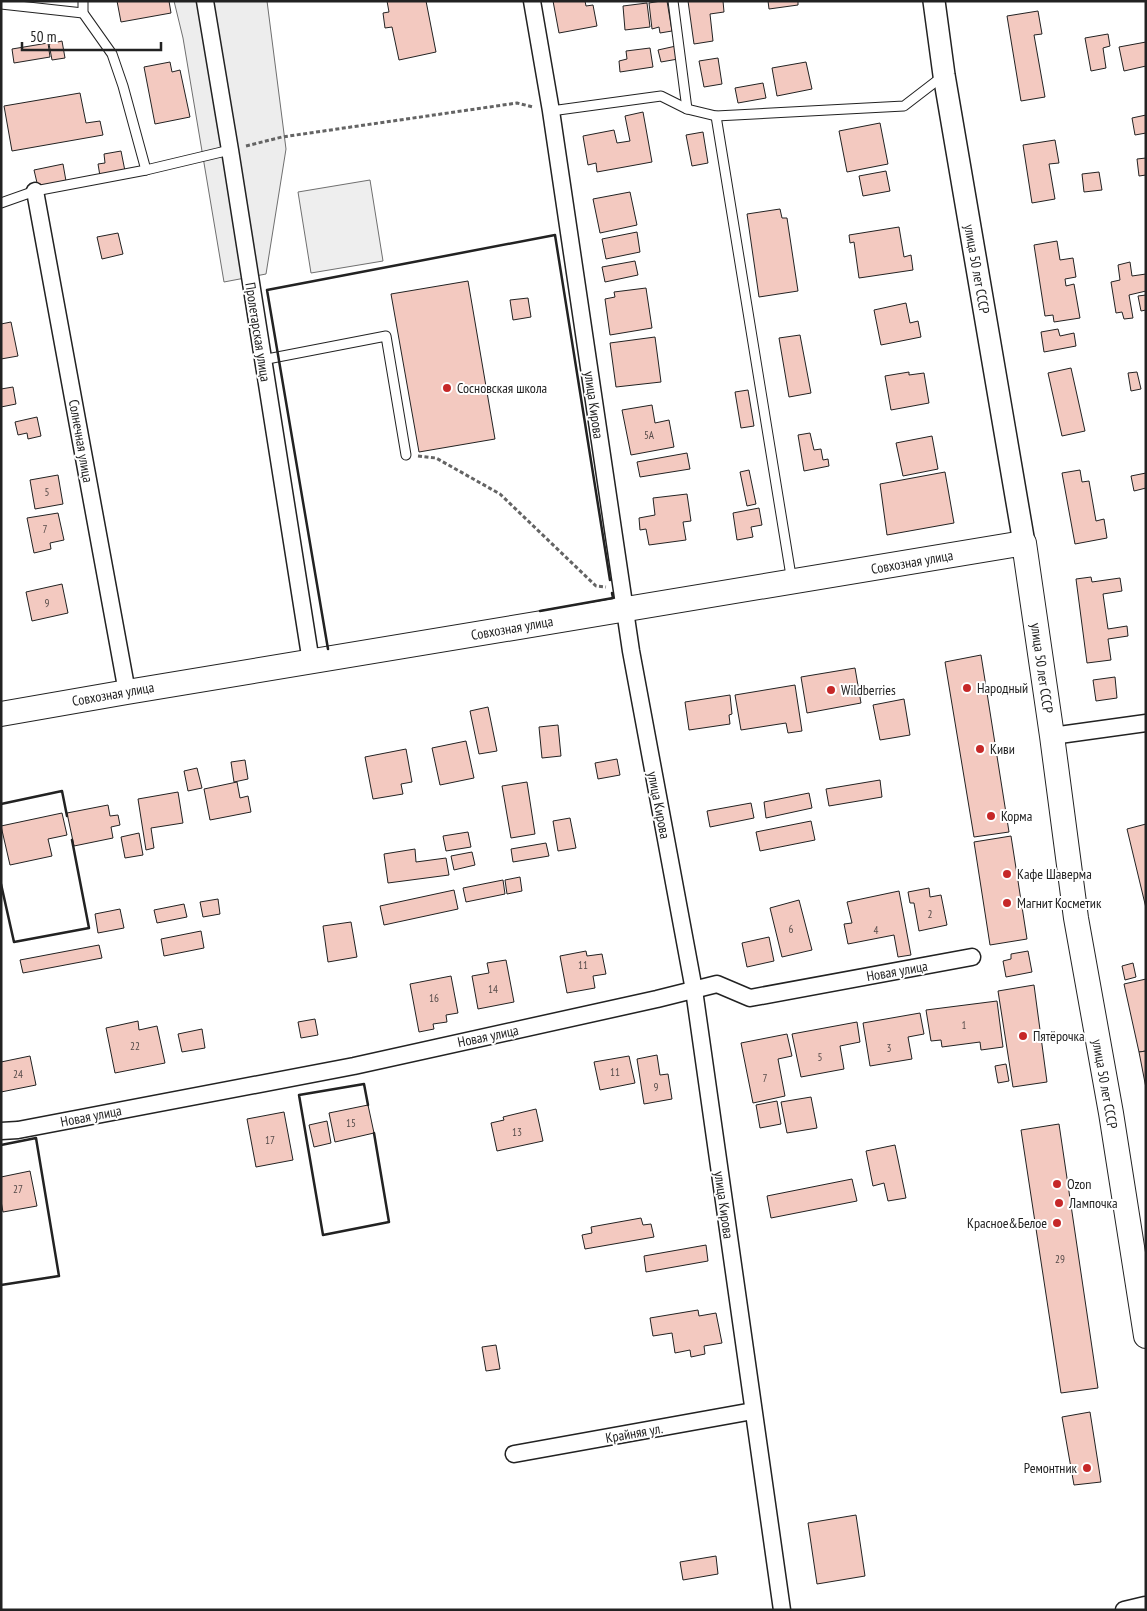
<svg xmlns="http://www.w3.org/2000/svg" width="1147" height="1611" font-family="'PT Sans Narrow',sans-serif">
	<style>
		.green { fill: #eee; stroke: #6f6f6f }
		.parking { fill: #ededed; stroke: #6f6f6f }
		.building { fill: #f3c9c0; stroke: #222 }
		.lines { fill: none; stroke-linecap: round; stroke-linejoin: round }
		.service-casing { stroke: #222; stroke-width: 11 }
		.minor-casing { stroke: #222; stroke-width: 19 }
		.tertiary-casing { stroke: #222; stroke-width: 24 }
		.secondary-casing { stroke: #222; stroke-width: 26 }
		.path { stroke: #646464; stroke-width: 3; stroke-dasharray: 4 2.5; stroke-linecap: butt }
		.service { stroke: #fff; stroke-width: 9 }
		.minor { stroke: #fff; stroke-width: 16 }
		.tertiary { stroke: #fff; stroke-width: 21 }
		.secondary { stroke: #fff; stroke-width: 24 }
		.wall { stroke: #222; stroke-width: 2.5 }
		.poi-dot { fill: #c62828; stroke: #fff; stroke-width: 2 }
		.labels { text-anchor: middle; stroke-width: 4; stroke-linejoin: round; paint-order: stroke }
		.number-label { font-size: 11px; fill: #564c4a }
		.street-label { font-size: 14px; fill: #222; stroke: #fff }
		.poi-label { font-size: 14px; fill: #222; stroke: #fff; text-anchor: start }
	</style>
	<rect width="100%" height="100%" fill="#fff"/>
	<path class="green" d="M370,180L383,261L311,273L298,192Z"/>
	<path class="parking" d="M174,1H267L286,149L266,274L224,282L183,38Z"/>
	<g class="building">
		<path d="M117,1H169L171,13L121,22Z"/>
		<path d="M387,1H426L436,52L399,60L392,27L385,28L383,13L389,12Z"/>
		<path d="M553,1H585L586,6L593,5L597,26L559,33Z"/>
		<path d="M661,1H667L672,31L660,33L659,27L652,29L649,3Z"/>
		<path d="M688,1H723L724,12L710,14L713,41L694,44Z"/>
		<path d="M768,1H798V5L769,9Z"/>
		<path d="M647,3L650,27L625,30L623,6Z"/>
		<path d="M1038,11L1042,34L1034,35L1045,97L1021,101L1007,16Z"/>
		<path d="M1108,34L1110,46L1103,48L1106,68L1091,71L1085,38Z"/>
		<path d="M62,41L65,58L52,60L49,44Z"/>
		<path d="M1146,42V66L1124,71L1119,47Z"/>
		<path d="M48,43L50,57L14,63L12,49Z"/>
		<path d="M676,46L678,59L661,62L658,50Z"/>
		<path d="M650,48L653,67L620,72L619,61L627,59L626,51Z"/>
		<path d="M718,58L722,84L704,87L699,61Z"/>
		<path d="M170,62L172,72L180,70L190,117L155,124L144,67Z"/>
		<path d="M806,62L812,89L777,96L772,68Z"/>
		<path d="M763,83L766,98L738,103L735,88Z"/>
		<path d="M80,93L86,123L100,121L103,135L12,151L4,106Z"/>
		<path d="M643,112L652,162L597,172L596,163L588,165L583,136L614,130L617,143L630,141L625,116Z"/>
		<path d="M1146,115V133L1135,135L1132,118Z"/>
		<path d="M880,123L888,164L847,172L839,131Z"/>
		<path d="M703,132L708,163L692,166L686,135Z"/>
		<path d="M1055,140L1059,163L1049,164L1055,199L1032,203L1023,145Z"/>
		<path d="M121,151L125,171L100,176L98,164L105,163L104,154Z"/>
		<path d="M1146,158V175L1139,176L1137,159Z"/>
		<path d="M63,164L66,181L38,187L34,170Z"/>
		<path d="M886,171L890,191L863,196L859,176Z"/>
		<path d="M1099,172L1102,190L1084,192L1082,174Z"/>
		<path d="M630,192L637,225L600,233L593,199Z"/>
		<path d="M780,209L782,218H787L798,291L759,297L747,214Z"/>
		<path d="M899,227L904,257L911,255L913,270L859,278L854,242L850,243L849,235Z"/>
		<path d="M637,232L640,252L606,259L602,239Z"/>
		<path d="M118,233L123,254L102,259L97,237Z"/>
		<path d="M1057,241L1060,260L1073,258L1076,277L1065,279L1066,286L1074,284L1080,318L1054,322L1053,315L1045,316L1034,245Z"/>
		<path d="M635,261L638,275L605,282L602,267Z"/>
		<path d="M1130,262L1132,276L1146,274V291L1129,295L1133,318L1124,319L1122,312L1116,313L1111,282L1120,280L1118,265Z"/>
		<path d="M468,281L495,439L419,452L391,294Z"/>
		<path d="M646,288L652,328L610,335L605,299L615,297L614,292Z"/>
		<path d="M1146,295V310L1141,311L1138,296Z"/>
		<path d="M528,298L531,317L513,320L510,300Z"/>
		<path d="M906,303L910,323L918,321L921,337L881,345L874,310Z"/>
		<path d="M11,322L18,356L1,359V324Z"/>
		<path d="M1058,329L1060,336L1074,333L1076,346L1044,352L1041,332Z"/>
		<path d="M800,335L811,393L789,397L779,338Z"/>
		<path d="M655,337L661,382L616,387L610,343Z"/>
		<path d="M1071,368L1085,431L1062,436L1048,373Z"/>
		<path d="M909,372V375L924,373L929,403L891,410L885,376Z"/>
		<path d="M1137,372L1141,389L1131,391L1128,373Z"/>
		<path d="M13,387L16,404L1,407V389Z"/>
		<path d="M748,390L754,426L741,428L735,392Z"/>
		<path d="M652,405L655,423L669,420L674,447L631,455L622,410Z"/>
		<path d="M37,417L41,436L28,439L27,433L18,435L15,422Z"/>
		<path d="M810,433L814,450L821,449L823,460L828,459L829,466L804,471L798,435Z"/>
		<path d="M932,436L938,469L903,476L896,443Z"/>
		<path d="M687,453L690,469L640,477L637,462Z"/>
		<path d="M749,470L756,504L747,506L740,472Z"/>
		<path d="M1080,470L1082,482L1089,481L1096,521L1104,519L1107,538L1075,544L1062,473Z"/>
		<path d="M945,472L954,523L887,535L880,484Z"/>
		<path d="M1146,473V488L1134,491L1131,476Z"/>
		<path d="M58,475L63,504L35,509L30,480Z"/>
		<path d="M687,494L691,521L683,522L686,540L649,545L646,529L640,530L639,518L655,515L653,498Z"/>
		<path d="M759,508L762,525L751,527L753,537L737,540L733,513Z"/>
		<path d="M58,513L64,540L50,543L51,549L34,553L27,518Z"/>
		<path d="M1091,577L1092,582L1120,578L1122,591L1103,594L1108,629L1127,626L1128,636L1108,639L1111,660L1087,663L1076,579Z"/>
		<path d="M62,584L68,613L32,621L26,592Z"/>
		<path d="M981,655L1009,832L974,837L945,662Z"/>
		<path d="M855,668L861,703L807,713L801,677Z"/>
		<path d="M1115,677L1117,698L1096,701L1093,680Z"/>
		<path d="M795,685L802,731L788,733L786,723L741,730L735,695Z"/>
		<path d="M730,695L732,714L729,715L730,724L689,730L685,702Z"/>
		<path d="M904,699L910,735L880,740L873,705Z"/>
		<path d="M488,707L497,751L479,754L470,711Z"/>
		<path d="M558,725L561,756L542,758L539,727Z"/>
		<path d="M466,741L474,778L440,785L432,748Z"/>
		<path d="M406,749L412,782L401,784L403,794L373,799L365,757Z"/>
		<path d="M617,759L620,775L598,779L595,763Z"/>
		<path d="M245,760L248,779L234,782L231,762Z"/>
		<path d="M197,768L202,788L188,791L184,771Z"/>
		<path d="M880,780L882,797L829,806L826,789Z"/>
		<path d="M237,782L240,798L248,796L251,812L210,820L204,789Z"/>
		<path d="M527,782L535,834L511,838L502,786Z"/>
		<path d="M178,792L183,823L151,828L154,848L146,850L138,799Z"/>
		<path d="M809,793L812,808L766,818L764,802Z"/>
		<path d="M751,803L754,818L710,827L707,811Z"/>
		<path d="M108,805L110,816L118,815L120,825L111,827L113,838L74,846L67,813Z"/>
		<path d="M62,813L67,835L48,839L52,856L10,865L1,826Z"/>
		<path d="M570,818L576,848L558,851L553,821Z"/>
		<path d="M811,821L815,840L760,851L756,832Z"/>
		<path d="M1146,824V908L1127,829Z"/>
		<path d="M468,832L471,847L446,851L443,836Z"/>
		<path d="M139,833L143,855L125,858L121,837Z"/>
		<path d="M1011,836L1027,939L990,945L974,842Z"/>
		<path d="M546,843L549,856L513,862L511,849Z"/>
		<path d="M415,849L416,862L446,858L449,875L388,883L384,854Z"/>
		<path d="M472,852L475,865L454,870L451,856Z"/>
		<path d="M520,877L522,891L507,894L505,880Z"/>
		<path d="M503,880L505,894L466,902L463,888Z"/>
		<path d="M929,888L930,897L941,895L947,925L919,931L914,903H910L908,892Z"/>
		<path d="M454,890L458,909L384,925L380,906Z"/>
		<path d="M899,891L911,955L898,957L894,935L848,944L844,924L852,923L847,902Z"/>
		<path d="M218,899L220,914L203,917L200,902Z"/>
		<path d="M799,900L812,950L782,957L770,908Z"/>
		<path d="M184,904L187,917L157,923L154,910Z"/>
		<path d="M120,909L124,928L98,933L95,914Z"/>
		<path d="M351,922L357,957L328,962L323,926Z"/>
		<path d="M201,931L204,948L164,956L161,939Z"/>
		<path d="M769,937L774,961L747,967L742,943Z"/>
		<path d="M99,945L102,958L23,973L20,960Z"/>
		<path d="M586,951L587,956L602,954L606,974L593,976L595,988L567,993L560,956Z"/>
		<path d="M1028,951L1032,972L1006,977L1003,961L1011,959V954Z"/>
		<path d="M506,960L514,1002L478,1009L472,976L489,973L487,963Z"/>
		<path d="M1133,963L1136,977L1125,980L1122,966Z"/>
		<path d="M451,976L458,1013L446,1015L447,1022L433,1024L434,1029L419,1032L410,984Z"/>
		<path d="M1146,979V1051L1139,1052L1124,984Z"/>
		<path d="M1034,985L1047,1082L1013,1087L998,991Z"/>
		<path d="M997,1001L1003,1047L981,1050L980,1042L942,1047L941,1040L931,1041L926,1010Z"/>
		<path d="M920,1013L924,1034L908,1037L912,1059L870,1066L863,1023Z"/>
		<path d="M315,1019L318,1035L301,1038L298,1022Z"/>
		<path d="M138,1021L139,1030L157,1026L165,1063L115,1073L106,1028Z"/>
		<path d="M857,1022L860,1042L840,1046L844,1069L801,1077L792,1034Z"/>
		<path d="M202,1029L205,1048L182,1052L178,1034Z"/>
		<path d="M787,1034L792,1056L778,1059L785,1096L753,1103L741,1043Z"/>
		<path d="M1146,1051V1088L1139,1052Z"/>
		<path d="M657,1055L660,1075L668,1074L672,1099L644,1104L637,1059Z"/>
		<path d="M30,1056L36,1085L1,1092V1062Z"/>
		<path d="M629,1056L635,1083L600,1090L594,1062Z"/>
		<path d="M1006,1064L1009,1081L998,1083L995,1066Z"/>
		<path d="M811,1097L817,1128L787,1133L781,1102Z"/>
		<path d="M777,1101L781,1124L760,1128L756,1105Z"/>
		<path d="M368,1105L374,1133L335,1142L329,1113Z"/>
		<path d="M536,1109L543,1141L497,1151L491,1123L504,1120L503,1117Z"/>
		<path d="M284,1112L293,1160L256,1167L247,1119Z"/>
		<path d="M327,1121L331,1143L314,1147L309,1125Z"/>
		<path d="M1059,1124L1098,1388L1061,1393L1021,1130Z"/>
		<path d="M895,1145L906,1198L888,1201L884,1183L873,1186L866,1151Z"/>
		<path d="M30,1171L37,1206L3,1212L1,1201V1177Z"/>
		<path d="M852,1179L857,1201L771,1218L767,1196Z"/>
		<path d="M641,1218L643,1225L651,1224L654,1237L585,1249L582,1235L592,1233L591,1227Z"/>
		<path d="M706,1245L708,1261L646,1272L644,1256Z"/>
		<path d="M698,1310L699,1316L716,1313L722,1343L704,1346L705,1354L691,1357L690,1350L675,1353L672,1333L653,1336L650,1318Z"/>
		<path d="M496,1345L500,1369L486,1371L482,1347Z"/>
		<path d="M1090,1412L1101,1482L1074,1485L1062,1417Z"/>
		<path d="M856,1515L865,1576L817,1584L808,1523Z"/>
		<path d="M716,1556L718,1574L683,1580L680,1562Z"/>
	</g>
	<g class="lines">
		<defs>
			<g id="service">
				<path d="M83,1V13L112,54L123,86L146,170"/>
				<path d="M673,1L687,109"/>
				<path d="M1,4L83,13"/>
				<path d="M551,111L661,96L687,109L716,116L904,106L943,76"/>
				<path d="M716,116L792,582"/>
				<path d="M1,203L35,191L146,170L230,150"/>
				<path d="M262,360L386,336L406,455"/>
			</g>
			<g id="minor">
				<path d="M205,1L230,150L311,662"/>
				<path d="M532,1L551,111L631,651L694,990L782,1610"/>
				<path d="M35,191L127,692"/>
				<path d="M1052,736L1146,723"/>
				<path d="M1,1131L18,1130L354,1066L657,999L717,984L750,998L972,957"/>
				<path d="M514,1454L753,1411"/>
				<path d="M1124,1610L1145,1605"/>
			</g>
			<path id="tertiary" d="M934,1L944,75L1024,543"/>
			<path id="secondary" d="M1,714L127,692L1024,543L1052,736L1076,918L1111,1113L1146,1336"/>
		</defs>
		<use href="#service" class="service-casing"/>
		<use href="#minor" class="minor-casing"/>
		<use href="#tertiary" class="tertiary-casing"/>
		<use href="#secondary" class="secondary-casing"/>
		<g class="path">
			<path d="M246,146L282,137L517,103L533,107"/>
			<path d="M418,456L436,458L500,494L596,586L606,587"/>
		</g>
		<use href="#service" class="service"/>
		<use href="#minor" class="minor"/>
		<use href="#tertiary" class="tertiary"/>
		<use href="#secondary" class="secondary"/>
		<g class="wall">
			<path d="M540,611L613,598L612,593"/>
			<path d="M328,649L267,290L555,235L610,580"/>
			<path d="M1,804L62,791L67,816"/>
			<path d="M1,884L14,942L89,928L72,840"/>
			<path d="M368,1105L364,1084L299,1095L323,1235L389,1222L374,1133"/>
			<path d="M1,1145L36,1138L59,1276L1,1285"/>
		</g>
	</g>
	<g class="poi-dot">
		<circle cx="447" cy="388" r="5"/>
		<circle cx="967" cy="688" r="5"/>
		<circle cx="831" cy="690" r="5"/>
		<circle cx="980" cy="749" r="5"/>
		<circle cx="991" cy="816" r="5"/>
		<circle cx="1007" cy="874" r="5"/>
		<circle cx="1007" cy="903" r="5"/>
		<circle cx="1023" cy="1036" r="5"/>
		<circle cx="1057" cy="1184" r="5"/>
		<circle cx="1059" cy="1203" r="5"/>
		<circle cx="1057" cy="1223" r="5"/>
		<circle cx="1087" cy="1468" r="5"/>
	</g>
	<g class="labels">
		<g class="number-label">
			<text x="649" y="439">5А</text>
			<text x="47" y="496">5</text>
			<text x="45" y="533">7</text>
			<text x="47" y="607">9</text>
			<text x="930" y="918">2</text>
			<text x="791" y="933">6</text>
			<text x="876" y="934">4</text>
			<text x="583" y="969">11</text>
			<text x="493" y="993">14</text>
			<text x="434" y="1002">16</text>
			<text x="964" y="1029">1</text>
			<text x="135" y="1050">22</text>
			<text x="889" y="1052">3</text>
			<text x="820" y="1061">5</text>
			<text x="615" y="1076">11</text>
			<text x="18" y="1078">24</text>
			<text x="765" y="1082">7</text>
			<text x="656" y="1091">9</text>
			<text x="351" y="1127">15</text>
			<text x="517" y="1136">13</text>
			<text x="270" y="1144">17</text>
			<text x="18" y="1193">27</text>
			<text x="1060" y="1263">29</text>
		</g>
		<g class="street-label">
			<text transform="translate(977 269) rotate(80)" y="5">улица 50 лет СССР</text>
			<text transform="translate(258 332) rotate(81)" y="5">Пролетарская улица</text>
			<text transform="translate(594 405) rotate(82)" y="5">улица Кирова</text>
			<text transform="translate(81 441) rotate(80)" y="5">Солнечная улица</text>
			<text transform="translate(912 562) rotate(-10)" y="5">Совхозная улица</text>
			<text transform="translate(512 628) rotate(-10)" y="5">Совхозная улица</text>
			<text transform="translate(1042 668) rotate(82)" y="5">улица 50 лет СССР</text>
			<text transform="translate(113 694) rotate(-10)" y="5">Совхозная улица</text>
			<text transform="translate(659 805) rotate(79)" y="5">улица Кирова</text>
			<text transform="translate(897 971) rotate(-10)" y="5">Новая улица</text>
			<text transform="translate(488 1036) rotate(-12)" y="5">Новая улица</text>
			<text transform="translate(1105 1084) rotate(80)" y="5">улица 50 лет СССР</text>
			<text transform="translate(91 1116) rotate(-11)" y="5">Новая улица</text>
			<text transform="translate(724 1205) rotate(82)" y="5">улица Кирова</text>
			<text transform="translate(634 1433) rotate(-10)" y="5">Крайняя ул.</text>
		</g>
		<g class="poi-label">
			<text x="457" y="393">Сосновская школа</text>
			<text x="977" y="693">Народный</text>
			<text x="841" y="695">Wildberries</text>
			<text x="990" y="754">Киви</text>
			<text x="1001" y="821">Корма</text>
			<text x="1017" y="879">Кафе Шаверма</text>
			<text x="1017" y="908">Магнит Косметик</text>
			<text x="1033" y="1041">Пятёрочка</text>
			<text x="1067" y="1189">Ozon</text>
			<text x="1069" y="1208">Лампочка</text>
			<text x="1047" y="1228" text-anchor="end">Красное&amp;Белое</text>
			<text x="1077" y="1473" text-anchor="end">Ремонтник</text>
		</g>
	</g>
	<rect width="1147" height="1611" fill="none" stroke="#222222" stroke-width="5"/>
	<path d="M22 42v8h139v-8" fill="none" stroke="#222222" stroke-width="2.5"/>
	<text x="30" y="42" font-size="15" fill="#222222" stroke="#ffffff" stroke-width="4" paint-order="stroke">50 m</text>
</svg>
